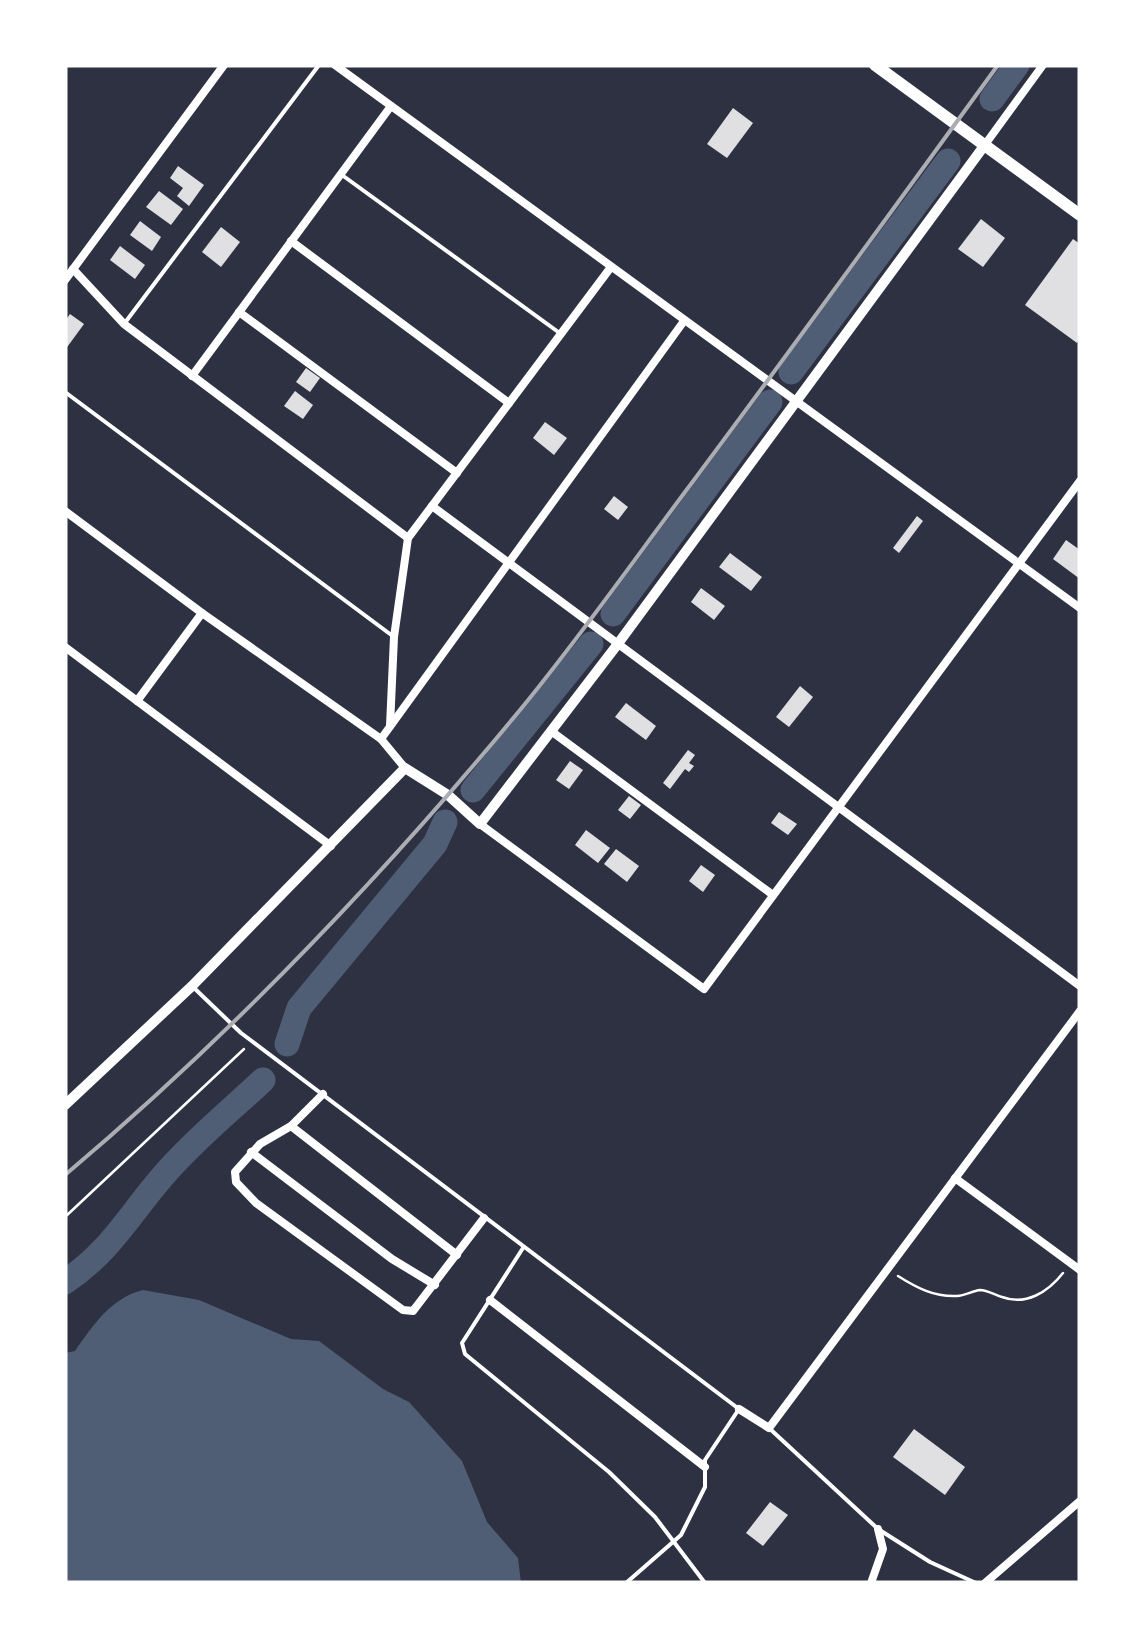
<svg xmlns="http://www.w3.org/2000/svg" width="1145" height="1648" font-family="Ubuntu,sans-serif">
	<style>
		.water { fill: #4f5d75 }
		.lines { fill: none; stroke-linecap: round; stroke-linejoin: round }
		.river { stroke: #4f5d75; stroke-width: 25 }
		.building { fill: #e0e0e3 }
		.path { stroke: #fff; stroke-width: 2.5 }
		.service { stroke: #fff; stroke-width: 4 }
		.minor { stroke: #fff; stroke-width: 8 }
		.tertiary { stroke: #fff; stroke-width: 10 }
		.primary { stroke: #fff; stroke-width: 12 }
		.rail { stroke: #abadb3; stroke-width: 4 }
	</style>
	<rect width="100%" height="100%" fill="#2d3142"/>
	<path class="water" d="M143,1290L199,1300L291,1339L319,1341L383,1389L409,1402L462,1461L487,1522L518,1558L521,1583H65V1353L75,1351C93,1325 111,1298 143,1290Z"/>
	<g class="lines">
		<g class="river">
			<path d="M992,99L1017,65"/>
			<path d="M791,372L948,161"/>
			<path d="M613,614L770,402"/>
			<path d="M473,790L591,644"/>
			<path d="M287,1044L299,1008L435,844L445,822"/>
			<path d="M65,1282C115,1248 132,1209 171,1167C199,1136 232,1109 263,1080"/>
		</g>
	</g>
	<g class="building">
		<path d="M733,108L753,123L727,158L707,144Z"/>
		<path d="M178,166L204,185L189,206L177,196L183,188L170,178Z"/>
		<path d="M159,191L183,209L171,225L146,207Z"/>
		<path d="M981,219L1005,238L983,267L958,249Z"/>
		<path d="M140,221L161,237L152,251L130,235Z"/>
		<path d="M221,227L240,242L221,267L202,252Z"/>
		<path d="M1073,239L1080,244V338L1077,343L1025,305Z"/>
		<path d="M120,246L145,265L135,279L110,260Z"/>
		<path d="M70,314L84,324L65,350V321Z"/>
		<path d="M306,368L320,378L310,392L296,382Z"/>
		<path d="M295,391L313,405L303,419L284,406Z"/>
		<path d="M545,422L567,438L554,455L533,438Z"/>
		<path d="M614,496L628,507L618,520L604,509Z"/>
		<path d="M917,516L923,521L899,553L893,548Z"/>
		<path d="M1066,540L1080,550V579L1053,559Z"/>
		<path d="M730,553L762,577L751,591L719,567Z"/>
		<path d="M701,588L725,606L714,620L691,602Z"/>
		<path d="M800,686L813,697L789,727L776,717Z"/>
		<path d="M626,703L656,726L646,740L615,717Z"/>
		<path d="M688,750L695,755L689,763L694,766L689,772L685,769L670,789L663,783Z"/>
		<path d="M570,761L583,770L569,789L556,780Z"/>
		<path d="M629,796L641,805L630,819L618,810Z"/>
		<path d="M779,812L797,824L788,835L771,823Z"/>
		<path d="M586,830L610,848L598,863L575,845Z"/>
		<path d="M616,849L639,866L627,882L604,864Z"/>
		<path d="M701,865L715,875L703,892L689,881Z"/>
		<path d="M914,1429L965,1467L945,1495L893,1457Z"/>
		<path d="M770,1502L788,1515L763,1546L746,1533Z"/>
	</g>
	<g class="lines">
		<g class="path">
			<path d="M65,1217L244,1049"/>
			<path d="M898,1276C917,1288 934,1297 957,1296C965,1296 972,1291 980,1290C988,1290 994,1295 1002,1297C1026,1306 1048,1292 1063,1273"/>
		</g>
		<g class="service">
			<path d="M342,175L561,334"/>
			<path d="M124,324L319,65"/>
			<path d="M65,392L394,637"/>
			<path d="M192,986L241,1033L739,1409L705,1460V1487L681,1535L626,1583"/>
			<path d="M523,1248L462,1343L465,1354L609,1472L655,1517L705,1583"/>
			<path d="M769,1428L878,1529L930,1562L976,1583"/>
		</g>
		<g class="minor">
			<path d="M335,65L1080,608"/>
			<path d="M984,146L1043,65"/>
			<path d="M291,241L509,403"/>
			<path d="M73,269L124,324L408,538"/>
			<path d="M65,280L224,65"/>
			<path d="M239,312L457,473"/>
			<path d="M192,376L391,106"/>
			<path d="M432,506L1080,986"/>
			<path d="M65,511L202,613L381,739L405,768"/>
			<path d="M65,647L331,846"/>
			<path d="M137,701L202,613"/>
			<path d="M390,726L394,637L408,538L611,267"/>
			<path d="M551,731L773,895"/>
			<path d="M381,739L684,321"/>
			<path d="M480,824L704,989L1080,481"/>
			<path d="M323,1094L291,1126L260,1144L235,1172L236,1182L256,1203L403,1310L413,1311L484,1218"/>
			<path d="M291,1126L457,1255"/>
			<path d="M251,1152L392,1259L435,1285"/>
			<path d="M955,1178L1080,1270"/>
			<path d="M490,1300L705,1467"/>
			<path d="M739,1409L769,1428L1080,1011"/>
			<path d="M871,1583L883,1549L878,1529"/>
			<path d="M985,1583L1080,1501"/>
		</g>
		<path class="tertiary" d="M65,1105L192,986L405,768L448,795L480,824L617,645L984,146"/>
		<path class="primary" d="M875,65L1080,215"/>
		<path class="rail" d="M65,1175C231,1035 382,877 520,710C581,636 636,557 694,480C796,343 897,204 998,65"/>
	</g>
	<rect width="1145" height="1648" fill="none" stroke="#ffffff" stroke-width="135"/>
</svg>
